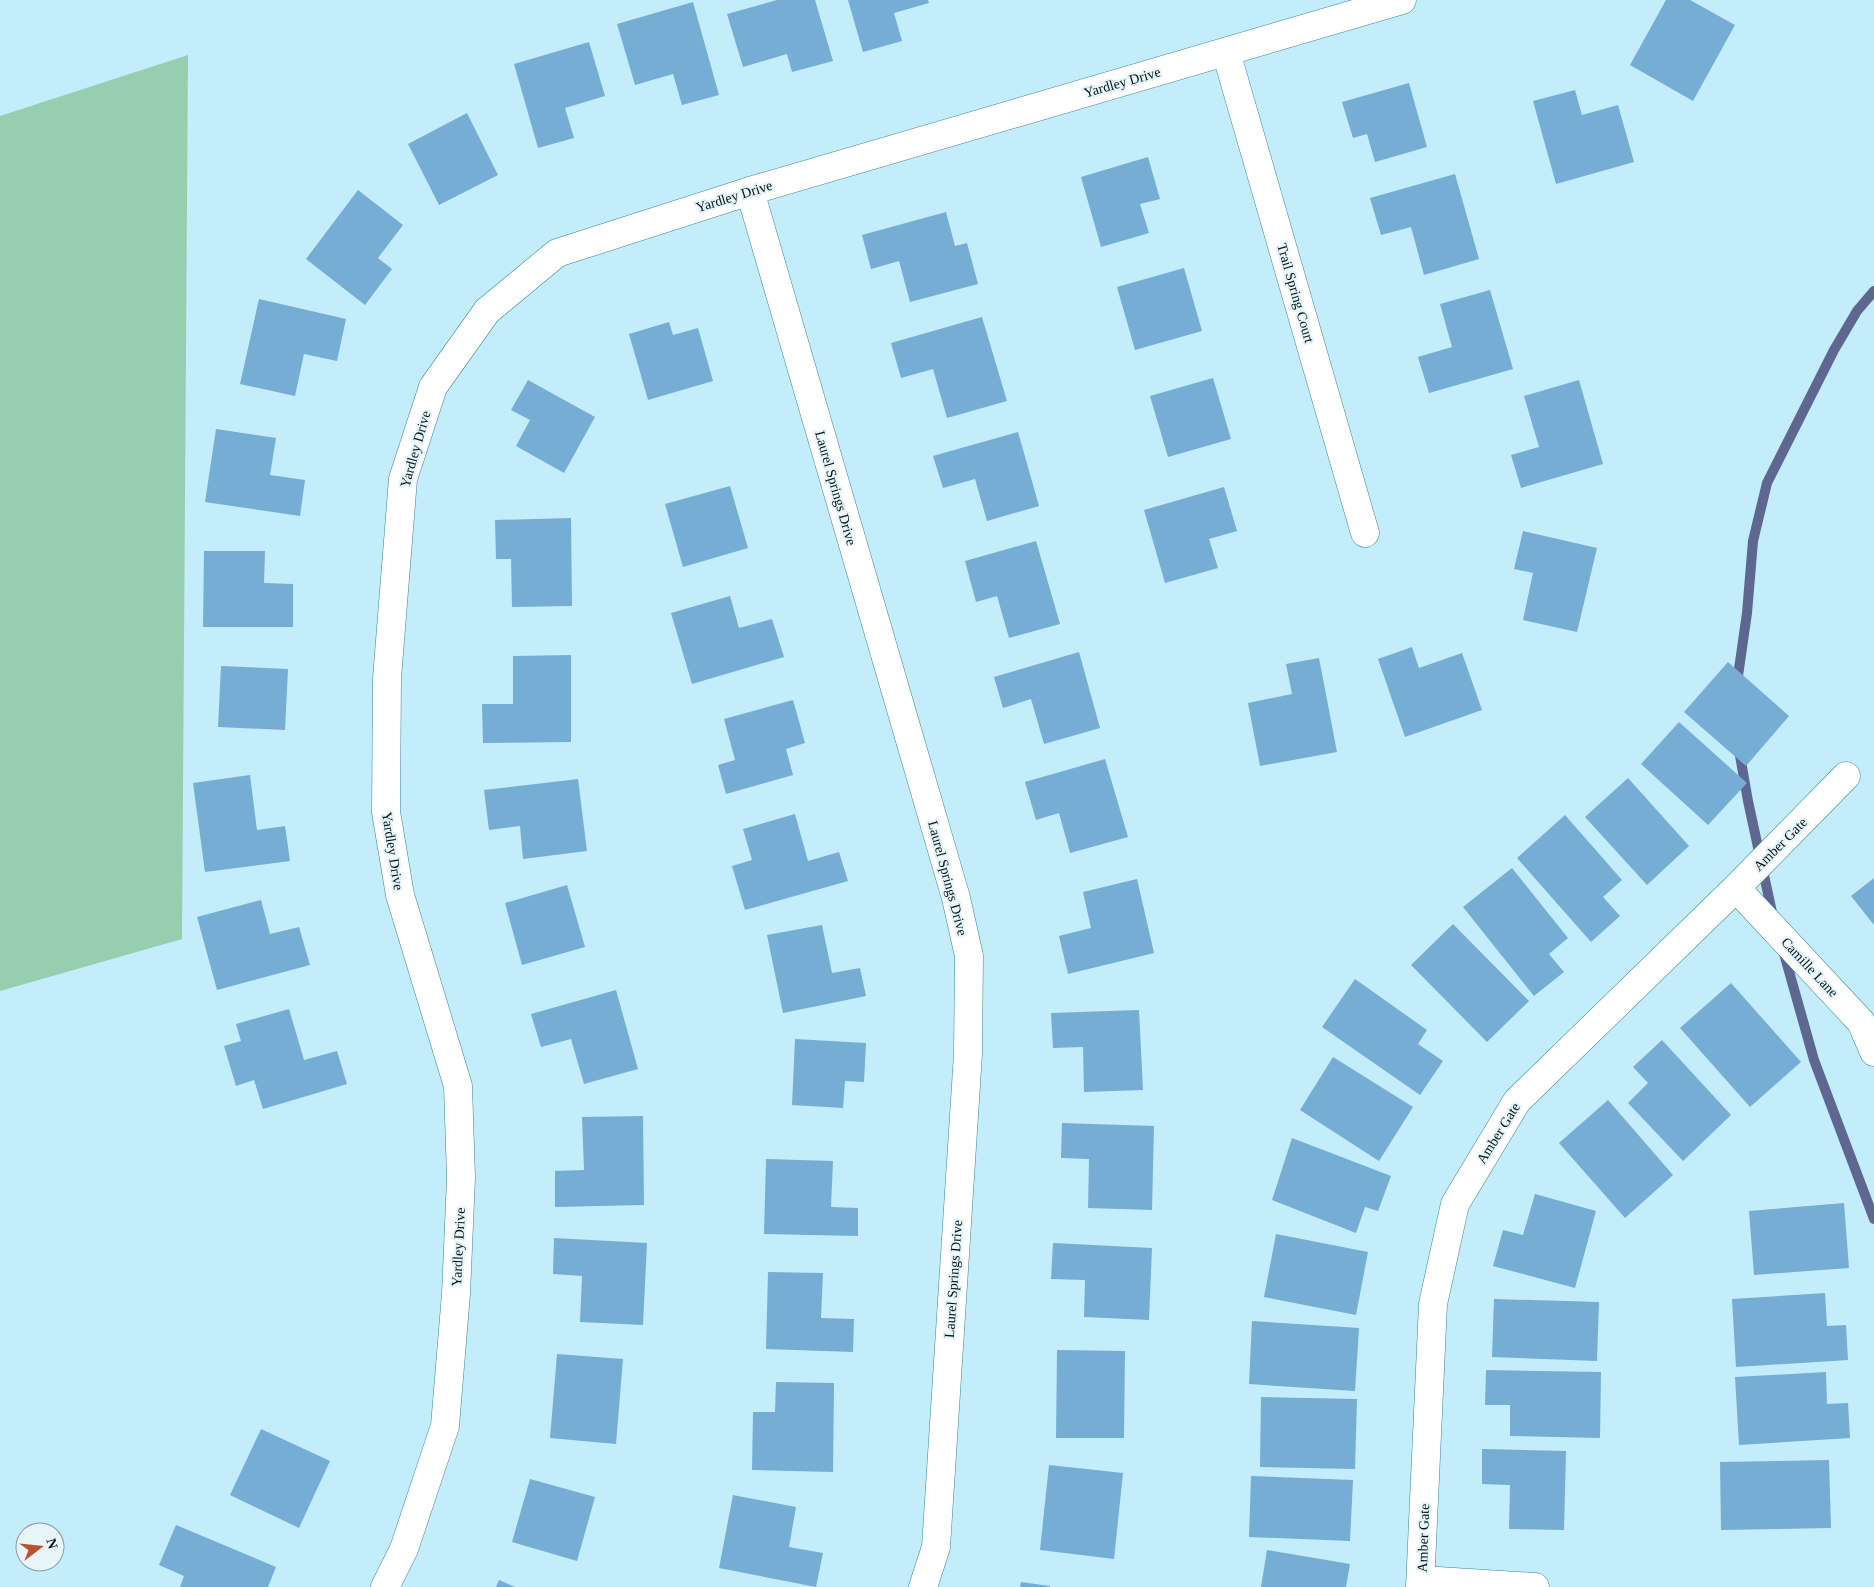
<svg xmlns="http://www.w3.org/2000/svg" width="1874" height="1587" font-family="'Times New Roman',serif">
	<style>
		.green { fill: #97ceb0 }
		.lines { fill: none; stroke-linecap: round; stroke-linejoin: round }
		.stream { stroke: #5e678f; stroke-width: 10 }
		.building { fill: #75add5 }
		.minor-casing { stroke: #3c8399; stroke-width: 29 }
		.minor { stroke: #fff; stroke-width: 28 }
		.labels { text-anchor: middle; stroke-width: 4.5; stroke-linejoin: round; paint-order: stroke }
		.street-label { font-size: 14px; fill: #01141a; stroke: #e7f5f9 }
	</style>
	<rect width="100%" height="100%" fill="#c3edfb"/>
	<path class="green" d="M188,55L182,939L0,991V116Z"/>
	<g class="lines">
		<g class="stream">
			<path d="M1737,683L1747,613L1753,541L1767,483L1834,350L1857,311L1874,291"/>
			<path d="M1739,750L1748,801L1773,917"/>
			<path d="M1783,950L1814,1060L1874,1219"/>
		</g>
	</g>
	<g class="building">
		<path d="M777,0H815L833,61L792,72L787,54L743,67L727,14Z"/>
		<path d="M848,0H928L929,3L894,13L902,41L863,52Z"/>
		<path d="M1666,0H1690L1735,25L1693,101L1630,65Z"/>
		<path d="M693,2L719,95L682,105L673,74L635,85L617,24Z"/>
		<path d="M589,42L605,96L565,108L574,138L538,148L514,64Z"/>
		<path d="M1409,83L1427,147L1375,162L1367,134L1353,138L1342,102Z"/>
		<path d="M1575,90L1582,115L1618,105L1634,162L1556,184L1533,101Z"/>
		<path d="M467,113L498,175L439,205L408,144Z"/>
		<path d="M1148,157L1160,199L1140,204L1149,233L1101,247L1081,177Z"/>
		<path d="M1455,174L1479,259L1424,275L1411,227L1381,235L1370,198Z"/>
		<path d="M358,190L403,225L378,258L392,269L365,305L306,259Z"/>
		<path d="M946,212L955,246L967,243L978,284L910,302L899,261L871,269L862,235Z"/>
		<path d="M1184,268L1202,331L1135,350L1117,287Z"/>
		<path d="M1490,290L1513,369L1429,393L1418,357L1452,347L1440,304Z"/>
		<path d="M259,299L346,319L337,361L304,354L295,396L240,384Z"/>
		<path d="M982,317L1007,401L947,418L933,369L901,378L891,343Z"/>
		<path d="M669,322L673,335L698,328L713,381L648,400L629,334Z"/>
		<path d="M1213,378L1231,439L1168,457L1150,396Z"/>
		<path d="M528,380L595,417L564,473L516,446L530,420L511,410Z"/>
		<path d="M1579,380L1603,464L1521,488L1511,455L1539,447L1524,396Z"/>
		<path d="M216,429L276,438L270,475L305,480L300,516L205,502Z"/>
		<path d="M1018,432L1039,506L987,521L975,479L943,488L933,456Z"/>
		<path d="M730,486L748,548L683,567L665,504Z"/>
		<path d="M1224,487L1237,531L1209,539L1218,568L1165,583L1144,510Z"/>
		<path d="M571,518L572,606L512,607L511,559H496L495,520Z"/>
		<path d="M1523,531L1597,548L1577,632L1523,620L1533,573L1514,569Z"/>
		<path d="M1036,541L1060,624L1009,638L997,596L976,602L965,561Z"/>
		<path d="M204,551H265L264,583L293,584V627H203Z"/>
		<path d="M730,596L739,628L772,619L784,657L692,684L671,613Z"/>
		<path d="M1412,647L1419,668L1462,653L1482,710L1405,737L1378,659Z"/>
		<path d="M1079,652L1100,728L1044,744L1031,699L1003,708L994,677Z"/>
		<path d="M571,655V742L483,743L482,704H513V656Z"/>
		<path d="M1319,658L1337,752L1260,766L1248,703L1292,694L1286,664Z"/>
		<path d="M1728,662L1789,716L1746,766L1684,712Z"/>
		<path d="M221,666L288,669L285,730L218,727Z"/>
		<path d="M793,700L805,743L786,749L793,775L726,794L718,765L735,760L724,719Z"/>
		<path d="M1679,722L1747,783L1708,825L1641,764Z"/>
		<path d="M1105,759L1128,837L1070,853L1059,813L1036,820L1025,782Z"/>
		<path d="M250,775L257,830L285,826L290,861L205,872L193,783Z"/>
		<path d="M1628,778L1689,846L1647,885L1585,817Z"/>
		<path d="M578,779L587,851L523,859L520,826L489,830L484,790Z"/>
		<path d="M795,814L808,861L839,852L848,881L745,910L732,866L752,860L743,829Z"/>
		<path d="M1565,815L1622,880L1603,897L1620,916L1591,942L1517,858Z"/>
		<path d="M1512,868L1568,938L1549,954L1564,972L1534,996L1463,907Z"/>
		<path d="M1874,878V925L1851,896Z"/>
		<path d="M1137,879L1154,953L1068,974L1059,936L1091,928L1083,892Z"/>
		<path d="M567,885L585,947L522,965L505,903Z"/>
		<path d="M261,900L270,934L299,927L310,965L217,990L197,917Z"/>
		<path d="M1453,924L1529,1001L1487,1042L1411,965Z"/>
		<path d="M822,925L832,973L860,968L866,996L783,1013L767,935Z"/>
		<path d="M1355,979L1427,1030L1418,1044L1443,1061L1420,1095L1322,1027Z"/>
		<path d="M1731,983L1801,1062L1750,1107L1680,1028Z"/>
		<path d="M616,990L638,1069L584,1084L571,1039L541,1047L531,1014Z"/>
		<path d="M289,1009L304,1060L337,1051L347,1084L263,1109L254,1080L236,1086L224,1046L241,1041L236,1024Z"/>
		<path d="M1139,1010L1143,1090L1084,1092L1083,1047L1053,1048L1051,1013Z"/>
		<path d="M795,1039L866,1043L864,1082L845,1081L843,1108L792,1105Z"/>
		<path d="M1662,1040L1731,1115L1683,1161L1628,1103L1648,1083L1633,1067Z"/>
		<path d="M1333,1057L1413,1107L1379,1161L1300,1110Z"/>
		<path d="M1608,1100L1673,1175L1625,1218L1559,1143Z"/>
		<path d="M643,1116L644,1205L555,1207V1171L584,1170L582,1117Z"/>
		<path d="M1062,1123L1154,1126L1152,1210L1088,1208L1089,1159L1061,1158Z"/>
		<path d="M1292,1138L1391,1176L1378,1211L1365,1207L1356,1233L1272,1200Z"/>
		<path d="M766,1159L833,1161L831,1207L858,1208V1236L764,1234Z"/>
		<path d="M1535,1194L1596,1211L1575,1288L1493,1266L1503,1230L1523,1235Z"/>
		<path d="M1844,1203L1849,1268L1754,1275L1749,1211Z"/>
		<path d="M1276,1234L1368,1252L1356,1315L1264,1297Z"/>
		<path d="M554,1238L647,1243L643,1325L580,1322L582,1276L553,1274Z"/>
		<path d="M1053,1243L1152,1248L1149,1320L1084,1317L1085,1280L1051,1279Z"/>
		<path d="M768,1272L823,1273L821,1318L854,1319L853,1352L766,1349Z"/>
		<path d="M1825,1293L1827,1326L1846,1325L1848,1360L1736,1367L1732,1299Z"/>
		<path d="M1494,1299L1599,1302L1597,1361L1492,1357Z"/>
		<path d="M1252,1321L1359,1328L1355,1391L1249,1384Z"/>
		<path d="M1057,1350L1125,1351L1124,1438H1056Z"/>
		<path d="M557,1354L623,1359L616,1444L550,1438Z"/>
		<path d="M1486,1370L1601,1372L1600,1438L1510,1436V1405H1485Z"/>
		<path d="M1826,1372L1827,1404L1848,1403L1850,1438L1739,1445L1735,1377Z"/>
		<path d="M776,1382L834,1383L833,1472L752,1470L753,1412H775Z"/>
		<path d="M1261,1397L1357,1399L1355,1469L1260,1467Z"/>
		<path d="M261,1429L330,1461L299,1528L230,1495Z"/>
		<path d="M1482,1449L1566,1451L1564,1530L1509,1529L1510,1485L1482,1484Z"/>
		<path d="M1829,1460L1831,1528L1721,1530L1720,1462Z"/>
		<path d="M1049,1465L1123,1473L1114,1559L1040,1550Z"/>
		<path d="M1251,1476L1353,1480L1350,1541L1249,1537Z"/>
		<path d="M530,1479L595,1497L577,1561L512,1542Z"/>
		<path d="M733,1495L796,1507L789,1547L823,1553L816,1587L719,1568Z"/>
		<path d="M176,1525L276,1567L268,1587H180L184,1576L159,1565Z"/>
		<path d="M1267,1550L1350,1564L1346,1587H1261Z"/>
		<path d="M499,1580L515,1587H496Z"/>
		<path d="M1021,1582L1050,1586V1587H1020Z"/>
	</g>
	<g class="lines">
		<defs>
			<g id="minor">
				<path d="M1226,52L1365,533"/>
				<path d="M750,191L956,898L969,956L968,1054L936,1547L923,1587"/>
				<path d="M1736,888L1861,1022L1874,1052"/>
				<path d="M1422,1580L1535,1587"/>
				<path d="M385,1587L404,1549L445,1426L456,1294L461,1178L458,1086L400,895L386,812L387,678L403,479L433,387L487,311L557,253L750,191L1402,0"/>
				<path d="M1420,1587L1433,1304L1455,1204L1517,1101L1736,888L1846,776"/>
			</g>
		</defs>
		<use href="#minor" class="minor-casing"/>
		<use href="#minor" class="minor"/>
	</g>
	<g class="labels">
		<g class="street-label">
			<text transform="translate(1122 82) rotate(-16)" y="5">Yardley Drive</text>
			<text transform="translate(734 196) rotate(-17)" y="5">Yardley Drive</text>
			<text transform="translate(1296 293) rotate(74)" y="5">Trail Spring Court</text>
			<text transform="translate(415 449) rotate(-74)" y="5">Yardley Drive</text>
			<text transform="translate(836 488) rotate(74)" y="5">Laurel Springs Drive</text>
			<text transform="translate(1780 844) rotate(-45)" y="5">Amber Gate</text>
			<text transform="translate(393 851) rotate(81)" y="5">Yardley Drive</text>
			<text transform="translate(948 878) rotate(75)" y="5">Laurel Springs Drive</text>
			<text transform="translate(1810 967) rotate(47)" y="5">Camille Lane</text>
			<text transform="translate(1498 1133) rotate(-58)" y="5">Amber Gate</text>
			<text transform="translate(458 1247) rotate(-87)" y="5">Yardley Drive</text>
			<text transform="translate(953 1279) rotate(-86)" y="5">Laurel Springs Drive</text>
			<text transform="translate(1423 1538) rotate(-88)" y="5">Amber Gate</text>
		</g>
	</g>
	<g transform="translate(40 1547) rotate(74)"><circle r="24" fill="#e7f5f9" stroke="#8b9ba0"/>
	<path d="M0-4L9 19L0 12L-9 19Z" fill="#b9522a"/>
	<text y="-8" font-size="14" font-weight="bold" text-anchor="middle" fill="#01141a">N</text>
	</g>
</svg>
